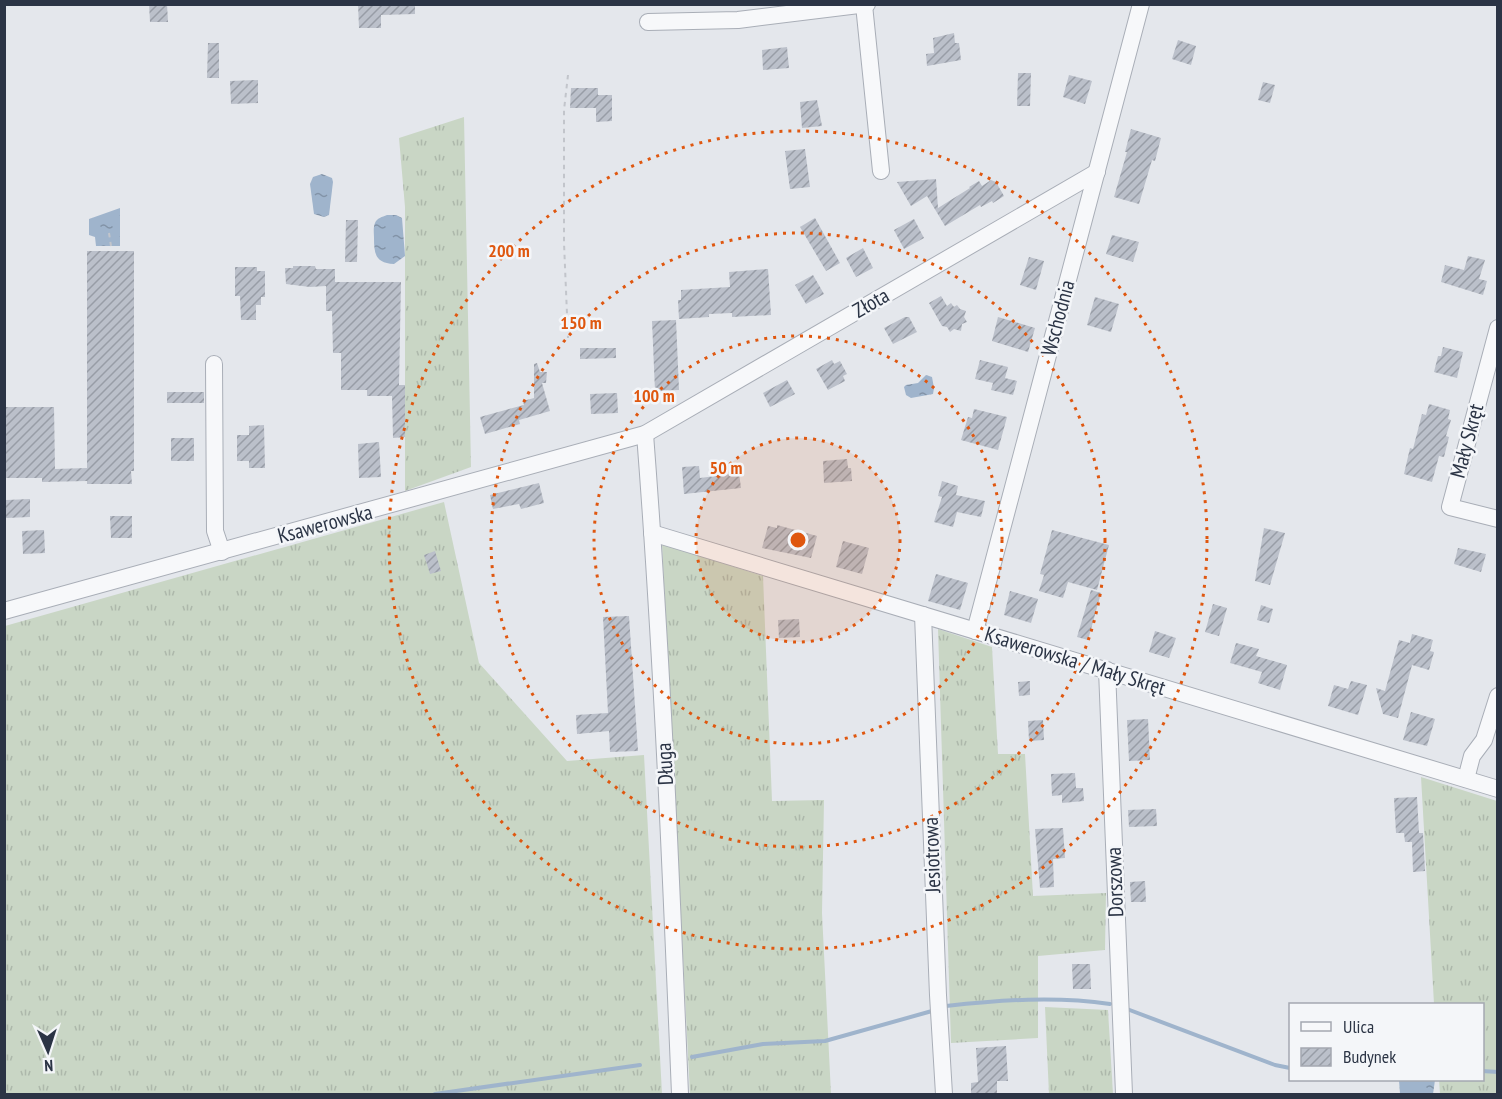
<svg xmlns="http://www.w3.org/2000/svg" width="1502" height="1099" font-family="'PT Sans Narrow',sans-serif">
	<style>
		.grass { fill: url(#grass-tufts) }
		.water { fill: url(#water-ripples) }
		.lines { fill: none; stroke-linecap: round; stroke-linejoin: round }
		.stream { stroke: #9fb4cc; stroke-width: 4 }
		.building { fill: url(#building-hatch) }
		.minor-casing { stroke: #a9aeb7; stroke-width: 18 }
		.path { stroke: #c2c5cb; stroke-width: 2; stroke-dasharray: 4.5 4.5; stroke-linecap: butt }
		.minor { stroke: #f7f8fa; stroke-width: 16 }
		.ring { fill: none; stroke: #df570f; stroke-width: 3; stroke-dasharray: 3 6 }
		.labels { text-anchor: middle; stroke-width: 5; stroke-linejoin: round; paint-order: stroke }
		.street-label { font-size: 21px; fill: #2b3445; stroke: #f4f6f9 }
		.centre { fill: #df570f; stroke: #f4f6f9; stroke-width: 3 }
		.ring-label { font-size: 18px; text-anchor: middle; font-weight: bold; fill: #df570f; stroke: #f4f6f9; stroke-width: 5; stroke-linejoin: round; paint-order: stroke }
	</style>
	<defs>
		<pattern id="grass-tufts" width="24" height="20" patternUnits="userSpaceOnUse" patternTransform="scale(1.5)"><rect width="24" height="20" fill="#c9d6c5"/><path d="M3 7l-1-3M5 7V3M7 7l1-3M15 17l-1-3M17 17v-4M19 17l1-3" fill="none" stroke="#adb8ab"/></pattern>
		<pattern id="water-ripples" width="26" height="14" patternUnits="userSpaceOnUse" patternTransform="scale(1.5)"><rect width="26" height="14" fill="#9fb4cc"/><path d="M2 4q2-2 4 0t4 0M15 11q2-2 4 0t4 0" fill="none" stroke="#8293a7"/></pattern>
		<pattern id="building-hatch" width="6" height="6" patternUnits="userSpaceOnUse" patternTransform="scale(1.5)"><rect width="6" height="6" fill="#bbc0ca"/><path d="M-1 1l2-2M0 6l6-6M5 7l2-2" fill="none" stroke="#989da6"/></pattern>
	</defs>
	<rect width="100%" height="100%" fill="#e4e7ec"/>
	<g class="grass">
		<path d="M464,117L471,467L405,491V207L399,138Z"/>
		<path d="M444,502L479,663L567,761L644,755L662,1094H5V626Z"/>
		<path d="M662,544L763,576L772,801L824,800L822,913L831,1094H690Z"/>
		<path d="M938,629L992,647L998,754H1025L1033,896L1106,893L1105,950L1038,956V1038L951,1043Z"/>
		<path d="M1421,777L1497,801V1094H1440L1439,1080H1482V1004H1434Z"/>
		<path d="M1045,1007L1108,1010L1113,1094H1049Z"/>
	</g>
	<g class="water">
		<path d="M322,174L332,178L333,182L329,215L324,217L314,214L310,184L313,177Z"/>
		<path d="M120,208V246H96L95,237L89,235V219Z"/>
		<path d="M387,215H396L402,218L405,256L394,264C376,263 374,255 374,238C374,234 373,227 375,223C377,218 382,217 387,215Z"/>
		<path d="M926,375L932,377L934,388L933,394L911,398L906,395L904,387L906,385L918,383Z"/>
		<path d="M1399,1080H1435L1433,1094H1400Z"/>
	</g>
	<g class="lines">
		<g class="stream">
			<path d="M946,1006C1001,1000 1055,996 1110,1004"/>
			<path d="M1127,1009L1275,1065L1290,1068"/>
			<path d="M692,1057L763,1044L825,1041L932,1011"/>
			<path d="M1482,1071L1498,1072"/>
			<path d="M435,1094L640,1065"/>
		</g>
	</g>
	<g class="building">
		<path d="M149,4H167L168,22H150Z"/>
		<path d="M358,4H415V14L381,15V28H359Z"/>
		<path d="M954,33L955,43H959L961,60L927,66L926,54L934,53L933,38Z"/>
		<path d="M1178,40L1196,46L1191,65L1172,59Z"/>
		<path d="M208,43H219V78H207Z"/>
		<path d="M787,47L789,68L763,70L762,50Z"/>
		<path d="M1018,73H1031L1030,106H1017Z"/>
		<path d="M1069,75L1092,81L1085,104L1063,97Z"/>
		<path d="M258,80V103L231,104L230,81Z"/>
		<path d="M1263,82L1275,85L1270,103L1258,100Z"/>
		<path d="M571,88H598V95H612V121L596,122V108H570Z"/>
		<path d="M817,100L822,126L802,128L800,102Z"/>
		<path d="M1131,129L1161,138L1155,161L1152,160L1139,204L1114,197L1127,152H1125Z"/>
		<path d="M805,149L810,187L790,189L785,151Z"/>
		<path d="M936,179L938,208L970,188L969,187L979,181L982,186L991,180L996,182L1004,196L993,203L992,201L981,207L980,205L945,226L927,196L911,206L897,182Z"/>
		<path d="M815,218L840,263L826,271L800,227Z"/>
		<path d="M914,219L924,238L904,249L894,230Z"/>
		<path d="M346,220H358L357,262H345Z"/>
		<path d="M1112,235L1139,242L1133,262L1106,254Z"/>
		<path d="M863,248L873,268L856,277L846,258Z"/>
		<path d="M87,251H134V471H131L132,484H87V481L42,482V478H4V407H54L55,469L87,468Z"/>
		<path d="M1468,256L1485,260L1479,279L1487,281L1483,295L1441,282L1445,265L1464,270Z"/>
		<path d="M1029,257L1044,261L1036,290L1020,285Z"/>
		<path d="M293,266H315L316,269H335V282H401L399,385H405V437L393,438L392,396H367V390H341V353H333L332,311H326V286L310,287L286,284L285,268H293Z"/>
		<path d="M235,267H257V271H265V297H261V305H256V320H241L240,296H235Z"/>
		<path d="M768,269L771,315L732,317V313L709,314V317L679,319L678,300H681V290L730,287L729,272Z"/>
		<path d="M813,275L824,294L806,304L795,285Z"/>
		<path d="M941,296L947,306L951,303L954,307L957,305L960,309L966,311L964,317L967,322L962,324L961,331L954,329L950,332L947,327L942,326L929,303Z"/>
		<path d="M1095,297L1119,304L1111,332L1087,325Z"/>
		<path d="M905,317H909L917,332L893,344L884,328Z"/>
		<path d="M998,317L1035,328L1028,352L992,341Z"/>
		<path d="M676,320L679,390L655,391L652,321Z"/>
		<path d="M1443,347L1463,352L1457,378L1434,372L1438,356H1441Z"/>
		<path d="M580,348H616V358L580,359Z"/>
		<path d="M832,360L834,364L840,361L847,374L843,376L845,381L828,390L816,369Z"/>
		<path d="M980,360L1008,367L1005,378L1017,381L1013,395L991,390L993,383L975,379Z"/>
		<path d="M537,363L540,372H547L546,383H542L550,411L519,420L520,424L485,434L480,417L524,405L523,401L534,398V364Z"/>
		<path d="M787,380L795,394L770,407L763,393Z"/>
		<rect x="167" y="392" width="37" height="11"/>
		<path d="M617,393L618,413L591,414L590,394Z"/>
		<path d="M1429,404L1450,410L1448,419L1451,420L1446,436L1449,437L1444,457L1439,456L1432,482L1404,474L1410,448L1413,449L1422,414L1426,415Z"/>
		<path d="M974,409L1007,417L998,450L961,440L968,417L972,418Z"/>
		<path d="M264,425L265,468H249V461H237V435H249V426Z"/>
		<rect x="171" y="438" width="23" height="23"/>
		<path d="M379,442L381,477L359,478L358,444Z"/>
		<path d="M847,459L848,468H851L852,481L824,483L823,461Z"/>
		<path d="M699,466L700,478L739,473L741,488L684,494L682,467Z"/>
		<path d="M942,481L958,486L956,495L985,501L981,517L957,512L953,527L934,522L942,497L938,496Z"/>
		<path d="M539,483L544,503L521,509L519,504L493,509L490,495Z"/>
		<path d="M30,499V517L6,518V500Z"/>
		<path d="M110,516H132V538H111Z"/>
		<path d="M777,525L817,536L811,558L762,548L768,526L777,528Z"/>
		<path d="M1264,528L1285,533L1270,585L1255,581Z"/>
		<path d="M44,530L45,553L23,554L22,531Z"/>
		<path d="M1052,530L1109,545L1097,590L1068,582L1063,598L1039,591L1044,575L1040,574Z"/>
		<path d="M843,541L869,548L862,574L836,567Z"/>
		<path d="M1458,548L1486,554L1481,572L1454,564Z"/>
		<path d="M435,551L441,571L430,574L424,555Z"/>
		<path d="M936,574L968,583L960,610L928,601Z"/>
		<path d="M1091,590L1101,593L1088,640L1077,637Z"/>
		<path d="M1010,591L1038,599L1031,623L1004,615Z"/>
		<path d="M1213,604L1227,608L1219,636L1205,632Z"/>
		<path d="M1261,605L1273,609L1269,623L1257,620Z"/>
		<path d="M629,616L638,751L610,752L609,731L577,734L576,715L608,713L603,617Z"/>
		<path d="M799,619L800,637L779,638L778,620Z"/>
		<path d="M1155,631L1176,638L1169,658L1149,652Z"/>
		<path d="M1412,634L1433,640L1430,651L1434,652L1429,670L1412,665L1398,718L1383,714L1376,688L1385,691L1399,640L1410,643Z"/>
		<path d="M1236,643L1259,649L1256,656L1287,665L1280,690L1258,683L1262,672L1230,663Z"/>
		<path d="M1030,681V695L1019,696L1018,682Z"/>
		<path d="M1351,681L1367,685L1358,715L1328,706L1334,685L1348,689Z"/>
		<path d="M1411,712L1435,719L1427,746L1403,740Z"/>
		<path d="M1148,719L1150,760L1129,761L1127,720Z"/>
		<path d="M1043,720L1044,740L1029,741L1028,721Z"/>
		<path d="M1075,773L1076,788H1083L1084,801L1062,803V795L1052,796L1051,774Z"/>
		<path d="M1417,797L1419,833H1423L1425,871L1413,872L1412,842H1405L1404,833H1396L1394,798Z"/>
		<path d="M1156,809L1157,826L1129,827L1128,810Z"/>
		<path d="M1063,828L1065,858L1053,859L1054,887L1040,888L1035,829Z"/>
		<path d="M1145,881L1146,902H1131L1130,882Z"/>
		<path d="M1072,964H1090L1091,989H1073Z"/>
		<path d="M1006,1046L1008,1081H997V1095H971V1083L978,1082L976,1048Z"/>
	</g>
	<g class="lines">
		<defs>
			<g id="minor">
				<path d="M864,5L881,171"/>
				<path d="M648,22L738,20L867,4"/>
				<path d="M1498,328L1450,507L1498,519"/>
				<path d="M214,364L215,531L222,552"/>
				<path d="M645,434C662,654 671,874 680,1094"/>
				<path d="M652,533L1498,789"/>
				<path d="M4,611L645,434L1097,172"/>
				<path d="M923,615L938,995L944,1094"/>
				<path d="M975,631L1141,4"/>
				<path d="M1107,670L1124,1094"/>
				<path d="M1466,779L1472,756L1484,740L1498,696"/>
			</g>
		</defs>
		<use href="#minor" class="minor-casing"/>
		<g class="path">
			<path d="M568,75L564,110V243L568,338"/>
			<path d="M109,233L111,246"/>
		</g>
		<use href="#minor" class="minor"/>
	</g>
	<circle cx="798" cy="540" r="102" fill="#df570f" fill-opacity=".12"/>
	<g class="ring">
		<circle cx="798" cy="540" r="102"/>
		<circle cx="798" cy="540" r="204"/>
		<circle cx="798" cy="540" r="307"/>
		<circle cx="798" cy="540" r="409"/>
	</g>
	<g class="labels">
		<g class="street-label">
			<text transform="translate(871 303) rotate(-30)" y="7">Złota</text>
			<text transform="translate(1058 318) rotate(-75)" y="7">Wschodnia</text>
			<text transform="translate(1467 441) rotate(-75)" y="7">Mały Skręt</text>
			<text transform="translate(325 524) rotate(-15)" y="7">Ksawerowska</text>
			<text transform="translate(1075 661) rotate(17)" y="7">Ksawerowska / Mały Skręt</text>
			<text transform="translate(665 764) rotate(-93)" y="7">Długa</text>
			<text transform="translate(932 855) rotate(-92)" y="7">Jesiotrowa</text>
			<text transform="translate(1115 882) rotate(-92)" y="7">Dorszowa</text>
		</g>
	</g>
	<circle cx="798" cy="540" r="9" class="centre"/>
	<g class="ring-label">
		<text x="509" y="257">200 m</text>
		<text x="581" y="329">150 m</text>
		<text x="654" y="402">100 m</text>
		<text x="726" y="474">50 m</text>
	</g>
	<rect width="1502" height="1099" fill="none" stroke="#2b3445" stroke-width="12"/>
	<rect x="1289" y="1003" width="195" height="78" fill="#f4f6f9" stroke="#a4a8b1" stroke-width="1.5"/>
	<rect x="1301" y="1022" width="30" height="9" fill="#f7f8fa" stroke="#a4a8b1" stroke-width="1.5"/>
	<text x="1343" y="1033" font-size="18" fill="#2b3445">Ulica</text>
	<rect x="1301" y="1048" width="30" height="18" fill="url(#building-hatch)" stroke="#a4a8b1" stroke-width="1.5"/>
	<text x="1343" y="1063" font-size="18" fill="#2b3445">Budynek</text>
	<g transform="translate(48 1051) rotate(177)" stroke="#f4f6f9" stroke-width="4.5" paint-order="stroke">
	<path d="M0-4.5L10 22L0 15L-10 22Z" fill="#2b3445"/>
	<text y="-9" font-size="16" font-weight="bold" text-anchor="middle" fill="#2b3445">N</text>
	</g>
</svg>
